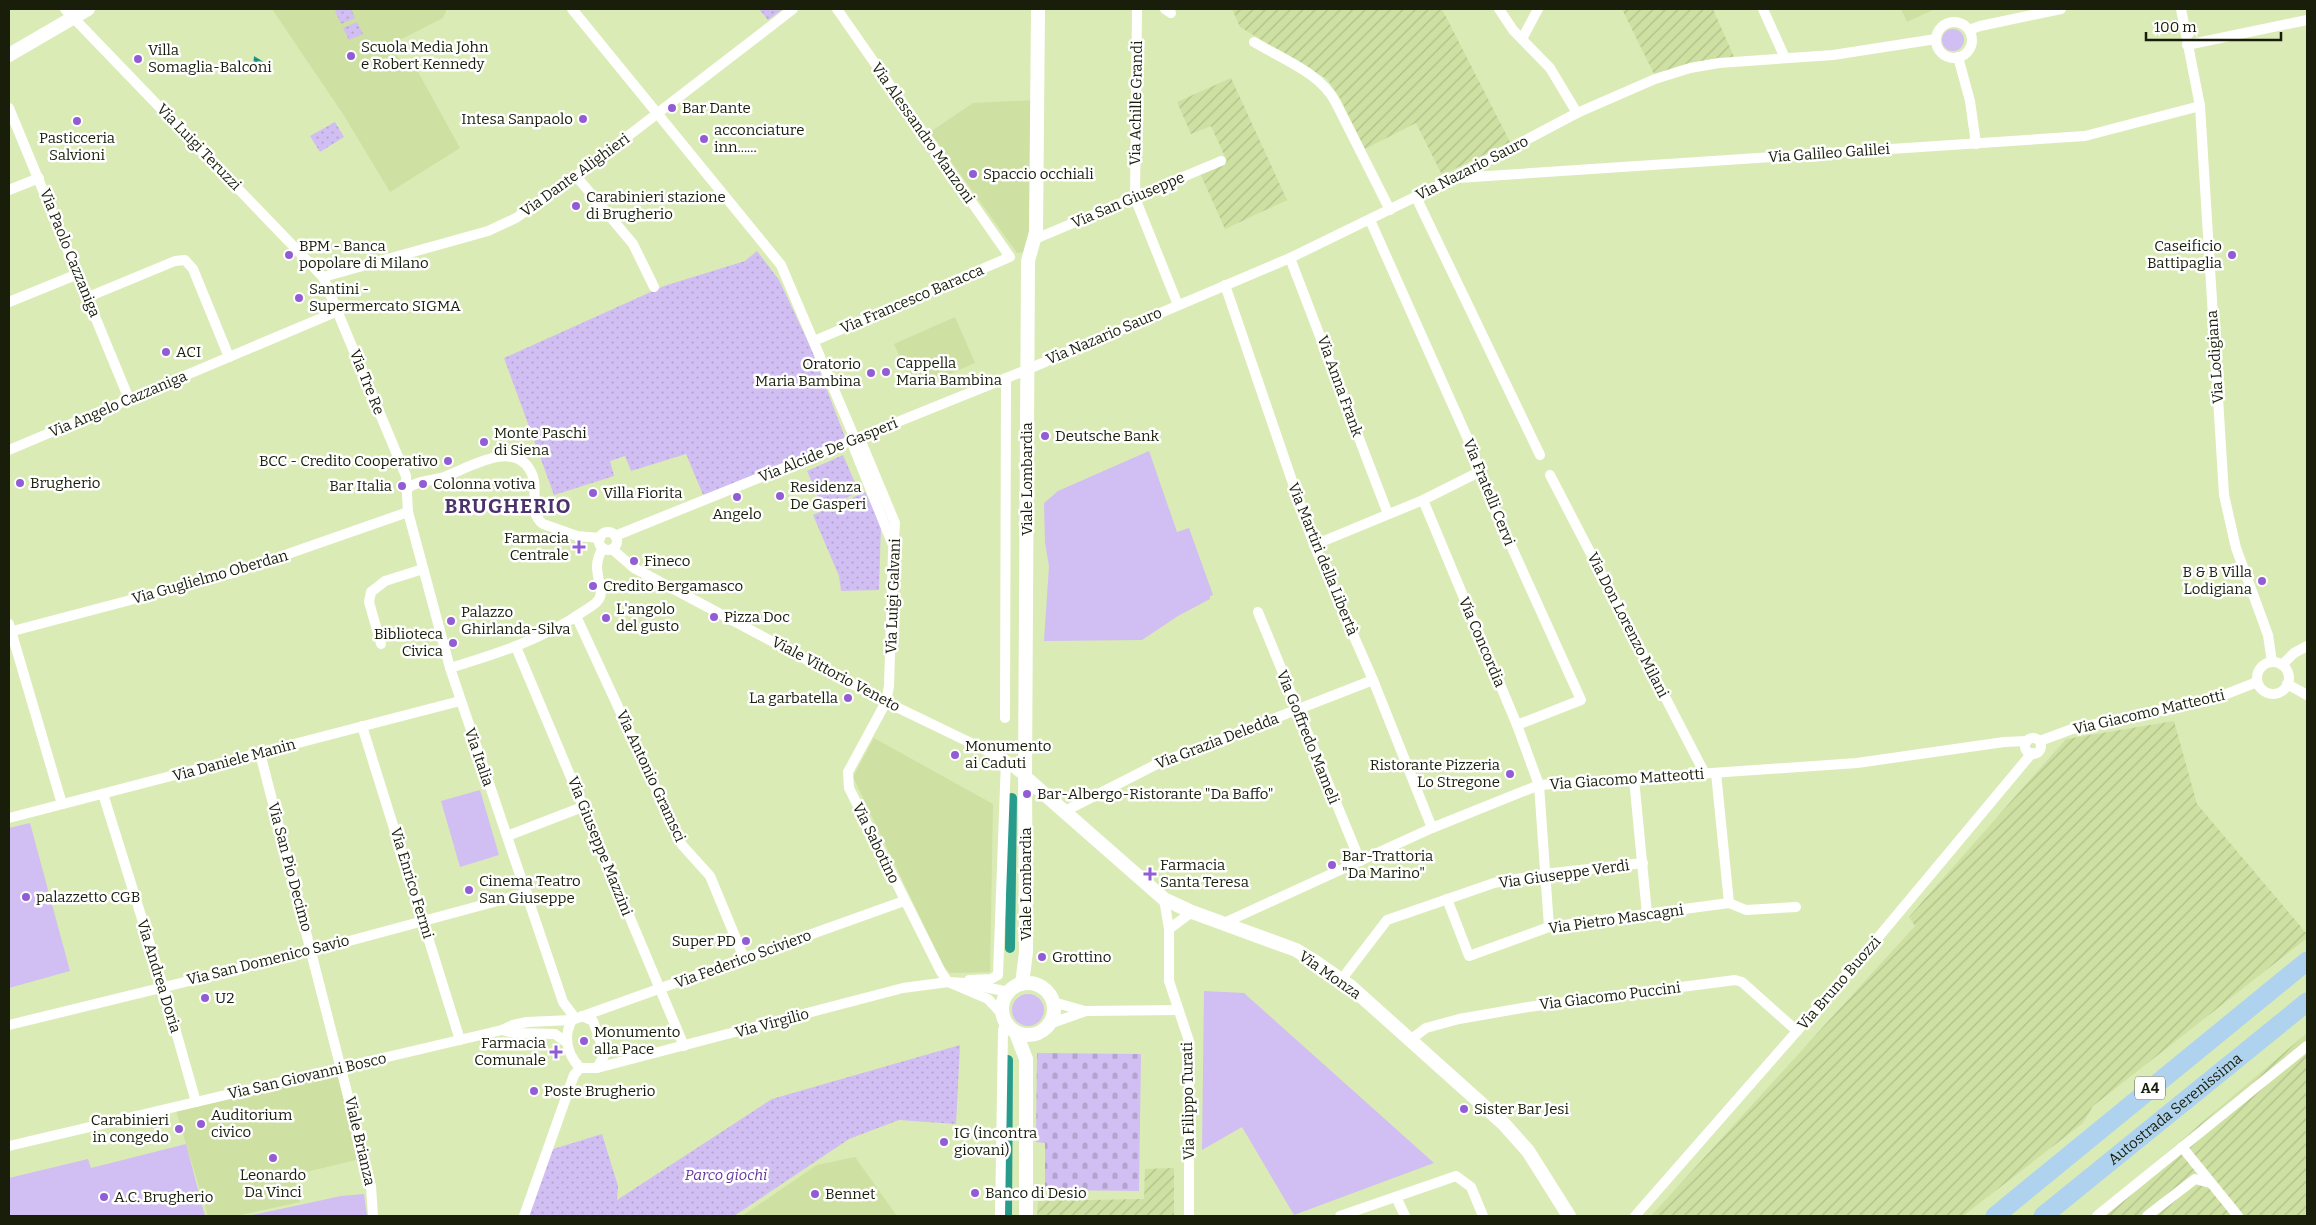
<svg xmlns="http://www.w3.org/2000/svg" width="2316" height="1225" font-family="Bitter,serif">
	<style>
		.built { fill: #cee0a2 }
		.industrial { fill: url(#industrial-furrows) }
		.grass { fill: #d1bef3 }
		.cemetery { fill: url(#cemetery-stones) }
		.park { fill: url(#park-dots) }
		.water { fill: url(#water-rules) }
		.lines { fill: none; stroke-linecap: round; stroke-linejoin: round }
		.canal { stroke: #279c8c; stroke-width: 10 }
		.street { stroke: #fff; stroke-width: 10 }
		.secondary { stroke: #fff; stroke-width: 14 }
		.highway { stroke: #afd3ef; stroke-width: 19 }
		.poi-dot { fill: #925cd5; stroke: #fff; stroke-width: 2 }
		.labels { text-anchor: middle; stroke-width: 5; stroke-linejoin: round; paint-order: stroke }
		.shield { fill: #fff; stroke: #5d6253; stroke-width: 1 }
		.shield-label { font-size: 14px; font-weight: bold; fill: #181e09 }
		.poi-label { font-size: 15px; fill: #181e09; stroke: #fff; text-anchor: start }
		.street-label { font-size: 15px; fill: #181e09; stroke: #fff }
		.park-label { font-size: 15px; font-style: italic; fill: #65369b; stroke: #fff }
		.district-label { font-size: 20px; font-weight: bold; letter-spacing: 1px; fill: #4b326d; stroke: #fff }
	</style>
	<defs>
		<pattern id="industrial-furrows" width="10" height="10" patternUnits="userSpaceOnUse" patternTransform="scale(1.25)"><rect width="10" height="10" fill="#cee0a2"/><path d="M-1 1l2-2M0 10L10 0M9 11l2-2" fill="none" stroke="#b0c08a"/></pattern>
		<pattern id="cemetery-stones" width="16" height="16" patternUnits="userSpaceOnUse" patternTransform="scale(1.25)"><rect width="16" height="16" fill="#d1bef3"/><path d="M2 7V4a2 2 0 0 1 4 0v3zM10 15v-3a2 2 0 0 1 4 0v3z" fill="#b3a3cf"/></pattern>
		<pattern id="park-dots" width="8" height="8" patternUnits="userSpaceOnUse" patternTransform="scale(1.25)"><rect width="8" height="8" fill="#d1bef3"/><path d="M2 2h.1M6 6h.1" fill="none" stroke="#b3a3cf" stroke-width="1.8" stroke-linecap="round"/></pattern>
		<pattern id="water-rules" width="6" height="5" patternUnits="userSpaceOnUse" patternTransform="scale(1.25)"><rect width="6" height="5" fill="#279c8c"/><path d="M0 2.5h6" fill="none" stroke="#217f71"/></pattern>
	</defs>
	<rect width="100%" height="100%" fill="#dbebb5"/>
	<g class="built">
		<path d="M272,9H445L446,11L443,18L390,45L406,68L417,70L460,148L390,192L343,114Z"/>
		<path d="M1901,9H1935L1907,22Z"/>
		<path d="M1036,100L1034,234L1027,252L1017,253L930,132L973,103Z"/>
		<path d="M955,317L975,363L914,389L894,344Z"/>
		<path d="M874,738L993,804L990,972L950,973L943,965L853,777Z"/>
		<path d="M339,1072L360,1159L294,1175L300,1202L236,1216H208L176,1111Z"/>
		<path d="M855,1157L897,1216H742L817,1165Z"/>
	</g>
	<g class="industrial">
		<path d="M1232,9H1442L1510,142L1442,175L1416,123L1365,149L1340,98L1327,79L1240,27Z"/>
		<path d="M1622,9H1713L1735,59L1655,76Z"/>
		<path d="M1231,78L1287,200L1225,229L1200,173L1227,161L1211,126L1191,134L1177,102Z"/>
		<path d="M2174,721L2197,804L2307,934V938L2093,1106L2083,1123L1963,1216H1651L1915,926L1909,917L2066,739Z"/>
		<path d="M2307,1033V1216H2092Z"/>
		<path d="M1174,1168V1216H1037L1038,1201L1144,1199L1145,1169Z"/>
	</g>
	<g class="grass">
		<circle cx="1953" cy="40" r="11"/>
		<path d="M1149,451L1177,532L1189,528L1213,595L1210,596V599L1178,616L1142,640L1044,641L1049,566L1045,543L1044,503L1058,491Z"/>
		<path d="M480,790L499,855L460,867L441,801Z"/>
		<path d="M30,823L70,971L9,988V828Z"/>
		<path d="M1204,991L1244,993L1434,1163L1294,1215L1242,1127L1202,1150Z"/>
		<circle cx="1028" cy="1010" r="16"/>
		<path d="M186,1144L205,1216H9V1178L88,1159L91,1168Z"/>
		<path d="M364,1194L367,1216H248L341,1196Z"/>
	</g>
	<path class="cemetery" d="M1037,1053L1141,1054L1139,1191L1045,1190V1143L1036,1142Z"/>
	<g class="park">
		<path d="M339,9H351L355,18L341,24L335,11Z"/>
		<path d="M759,9H783L768,20Z"/>
		<path d="M357,22L363,34L349,40L343,28Z"/>
		<path d="M335,122L344,137L320,152L310,136Z"/>
		<path d="M757,251L779,280L811,348L846,440L704,497L686,454L631,471L625,456L610,461L614,476L554,495L504,358L664,286L745,261Z"/>
		<path d="M843,455L859,492L823,508L807,471Z"/>
		<path d="M865,492L881,524L879,590L841,591L839,576L813,515Z"/>
		<path d="M960,1045L956,1124L899,1120L849,1139L734,1216H527L550,1150L602,1134L618,1186L617,1200L772,1099Z"/>
	</g>
	<g class="water">
		<path d="M254,56L267,64L266,71L263,73L253,67Z"/>
		<circle cx="521" cy="484" r="5.5"/>
	</g>
	<g class="lines">
		<g class="canal">
			<path d="M1010,948L1012,798"/>
			<path d="M1007,1216L1008,1060"/>
		</g>
		<g class="street">
			<path d="M65,9L323,277L406,476L408,512L450,668L563,1002L575,1018"/>
			<path d="M572,9L781,265L855,439L854,448L892,543"/>
			<path d="M1137,9L1135,198L1178,305"/>
			<path d="M1165,9L1171,13"/>
			<path d="M1499,9L1513,30L1550,68L1577,113"/>
			<path d="M1763,9L1785,58"/>
			<path d="M2181,9L2200,106L2224,495L2236,548L2268,635L2272,662"/>
			<circle cx="1954" cy="40" r="18"/>
			<path d="M1969,30L1980,26L2061,9"/>
			<path d="M1522,39L1538,9"/>
			<path d="M1254,42C1282,59 1321,73 1336,103L1390,210"/>
			<path d="M2187,45L2307,20"/>
			<path d="M1958,57L1970,101L1976,144"/>
			<path d="M9,108L129,399"/>
			<path d="M576,176L633,244L654,287"/>
			<path d="M1458,178L2085,136L2200,106"/>
			<path d="M9,190L39,178"/>
			<path d="M1416,197L1540,455"/>
			<path d="M1370,220L1470,444L1485,488L1581,700L1517,725"/>
			<path d="M1035,239L1221,161"/>
			<path d="M1290,258L1388,514"/>
			<path d="M323,277L488,231L516,218L576,176L793,9"/>
			<path d="M1225,285L1314,545L1373,680L1432,828"/>
			<path d="M88,297L175,261L185,260L193,269L229,357"/>
			<path d="M9,302L78,274"/>
			<path d="M814,341L1010,257L837,9"/>
			<path d="M855,439L862,444L895,523L893,552L889,686L886,702L848,772L849,788L941,972L948,982L988,999L1003,1015"/>
			<path d="M9,450L338,311"/>
			<path d="M1550,475L1705,774"/>
			<path d="M408,488C419,480 431,481 444,477C469,468 516,437 532,474C540,492 526,510 543,524L577,536L600,538"/>
			<path d="M1423,500L1517,725L1539,785L1549,927"/>
			<circle cx="608" cy="541" r="9"/>
			<path d="M615,536L1019,373L1290,258L1454,178L1577,113L1655,79L1690,68L1719,63L1833,55L1936,39"/>
			<path d="M1314,545L1423,500L1479,472"/>
			<path d="M612,549L634,568L886,702L1000,757L1025,777"/>
			<path d="M1258,612L1360,861"/>
			<path d="M576,616L682,845L710,876L744,958"/>
			<path d="M9,624L62,804"/>
			<path d="M9,632L233,573L408,512"/>
			<path d="M381,644L369,602L371,592L385,581L423,569"/>
			<path d="M516,647L684,1046"/>
			<circle cx="2273" cy="678" r="16"/>
			<path d="M2282,665L2294,653L2307,646"/>
			<path d="M450,668C496,654 544,639 584,611C589,608 596,604 599,599C607,587 588,571 603,548"/>
			<path d="M2287,684L2307,695"/>
			<path d="M1005,718L1006,378"/>
			<path d="M362,726L460,1040"/>
			<circle cx="2033" cy="746" r="8"/>
			<path d="M2040,741L2072,729L2211,700L2257,682"/>
			<path d="M260,753L371,1186L373,1216"/>
			<path d="M1716,773L1729,903"/>
			<path d="M1634,779L1647,914"/>
			<path d="M103,794L163,986L196,1102"/>
			<path d="M1065,811L1157,764L1373,680"/>
			<path d="M9,818L460,701"/>
			<path d="M507,836L585,806"/>
			<path d="M1164,899L1169,929V981L1189,1041V1216"/>
			<path d="M1447,899L1469,956L1549,927L1729,903L1746,910L1796,907"/>
			<path d="M1224,923L1432,828L1539,785L1857,763L2004,742L2027,741"/>
			<path d="M1169,929L1192,912"/>
			<path d="M969,980L991,979L998,975L1006,760"/>
			<path d="M1341,980L1387,920L1494,883L1544,874L1643,863"/>
			<path d="M1053,1002L1085,1011"/>
			<path d="M572,1020C563,1037 567,1054 580,1068H597L605,1054L593,1021L582,1016"/>
			<path d="M1049,1024L1086,1011L1177,1010"/>
			<path d="M9,1025L312,951L527,893"/>
			<path d="M502,1030L514,1033L555,1034L566,1042"/>
			<path d="M1410,1040L1426,1028L1459,1019L1528,1007L1735,980L1742,982L1797,1031"/>
			<path d="M597,1068L903,988L948,982L965,983L1009,992"/>
			<path d="M9,1146L502,1030L513,1025L527,1022L572,1020L904,901"/>
			<path d="M2182,1147L2238,1216"/>
			<path d="M1396,1197L1405,1216"/>
			<path d="M524,1216L574,1075L580,1068"/>
			<path d="M1000,1216L1003,1030L1006,1023"/>
			<path d="M1340,1216L1456,1176L1471,1187L1483,1216"/>
			<path d="M1635,1216L1861,958L2032,753"/>
			<path d="M2097,1216L2307,1046"/>
			<path d="M2147,1216L2195,1179L2210,1183"/>
		</g>
		<g class="secondary">
			<path d="M9,55L88,9"/>
			<path d="M1025,777L1164,899L1192,912L1296,950L1314,961L1350,986L1504,1124L1528,1151L1569,1216"/>
			<circle cx="1028" cy="1009" r="26"/>
			<path d="M1022,984L1026,952L1025,777L1028,261L1036,232L1038,9"/>
			<path d="M1016,1033L1026,1059V1216"/>
		</g>
		<g class="highway">
			<path d="M1995,1216L2307,961"/>
			<path id="s1" d="M2043,1216L2307,1002"/>
		</g>
	</g>
	<g class="poi-dot">
		<circle cx="351" cy="56" r="5"/>
		<circle cx="138" cy="59" r="5"/>
		<circle cx="672" cy="108" r="5"/>
		<circle cx="583" cy="119" r="5"/>
		<circle cx="77" cy="121" r="5"/>
		<circle cx="704" cy="139" r="5"/>
		<circle cx="973" cy="174" r="5"/>
		<circle cx="576" cy="206" r="5"/>
		<circle cx="289" cy="255" r="5"/>
		<circle cx="2232" cy="255" r="5"/>
		<circle cx="299" cy="298" r="5"/>
		<circle cx="166" cy="352" r="5"/>
		<circle cx="886" cy="372" r="5"/>
		<circle cx="871" cy="373" r="5"/>
		<circle cx="1045" cy="436" r="5"/>
		<circle cx="484" cy="442" r="5"/>
		<circle cx="448" cy="461" r="5"/>
		<circle cx="20" cy="483" r="5"/>
		<circle cx="423" cy="484" r="5"/>
		<circle cx="402" cy="486" r="5"/>
		<circle cx="593" cy="493" r="5"/>
		<circle cx="780" cy="496" r="5"/>
		<circle cx="737" cy="497" r="5"/>
		<path d="M576.5 539.5h5v5h5v5h-5v5h-5v-5h-5v-5h5z"/>
		<circle cx="634" cy="561" r="5"/>
		<circle cx="2262" cy="581" r="5"/>
		<circle cx="593" cy="586" r="5"/>
		<circle cx="714" cy="617" r="5"/>
		<circle cx="606" cy="618" r="5"/>
		<circle cx="451" cy="621" r="5"/>
		<circle cx="453" cy="643" r="5"/>
		<circle cx="848" cy="698" r="5"/>
		<circle cx="955" cy="755" r="5"/>
		<circle cx="1510" cy="774" r="5"/>
		<circle cx="1027" cy="794" r="5"/>
		<circle cx="1332" cy="865" r="5"/>
		<path d="M1147.5 866.5h5v5h5v5h-5v5h-5v-5h-5v-5h5z"/>
		<circle cx="469" cy="890" r="5"/>
		<circle cx="26" cy="897" r="5"/>
		<circle cx="746" cy="941" r="5"/>
		<circle cx="1042" cy="957" r="5"/>
		<circle cx="205" cy="998" r="5"/>
		<circle cx="584" cy="1041" r="5"/>
		<path d="M553.5 1044.5h5v5h5v5h-5v5h-5v-5h-5v-5h5z"/>
		<circle cx="534" cy="1091" r="5"/>
		<circle cx="1464" cy="1109" r="5"/>
		<circle cx="201" cy="1124" r="5"/>
		<circle cx="179" cy="1129" r="5"/>
		<circle cx="944" cy="1142" r="5"/>
		<circle cx="273" cy="1158" r="5"/>
		<circle cx="975" cy="1193" r="5"/>
		<circle cx="815" cy="1194" r="5"/>
		<circle cx="104" cy="1197" r="5"/>
	</g>
	<g class="labels">
		<rect class="shield" x="2135" y="1076.5" width="30" height="23" rx="4"/>
		<g class="shield-label">
			<text x="2150" y="1093">A4</text>
		</g>
		<g class="poi-label">
			<text x="361" y="52">Scuola Media John<tspan x="361" dy="17">e Robert Kennedy</tspan></text>
			<text x="148" y="55">Villa<tspan x="148" dy="17">Somaglia-Balconi</tspan></text>
			<text x="682" y="113">Bar Dante</text>
			<text x="573" y="124" text-anchor="end">Intesa Sanpaolo</text>
			<text x="714" y="135">acconciature<tspan x="714" dy="17">inn......</tspan></text>
			<text x="77" y="143" text-anchor="middle">Pasticceria<tspan x="77" dy="17">Salvioni</tspan></text>
			<text x="983" y="179">Spaccio occhiali</text>
			<text x="586" y="202">Carabinieri stazione<tspan x="586" dy="17">di Brugherio</tspan></text>
			<text x="299" y="251">BPM - Banca<tspan x="299" dy="17">popolare di Milano</tspan></text>
			<text x="2222" y="251" text-anchor="end">Caseificio<tspan x="2222" dy="17">Battipaglia</tspan></text>
			<text x="309" y="294">Santini -<tspan x="309" dy="17">Supermercato SIGMA</tspan></text>
			<text x="176" y="357">ACI</text>
			<text x="896" y="368">Cappella<tspan x="896" dy="17">Maria Bambina</tspan></text>
			<text x="861" y="369" text-anchor="end">Oratorio<tspan x="861" dy="17">Maria Bambina</tspan></text>
			<text x="494" y="438">Monte Paschi<tspan x="494" dy="17">di Siena</tspan></text>
			<text x="1055" y="441">Deutsche Bank</text>
			<text x="438" y="466" text-anchor="end">BCC - Credito Cooperativo</text>
			<text x="30" y="488">Brugherio</text>
			<text x="433" y="489">Colonna votiva</text>
			<text x="392" y="491" text-anchor="end">Bar Italia</text>
			<text x="790" y="492">Residenza<tspan x="790" dy="17">De Gasperi</tspan></text>
			<text x="603" y="498">Villa Fiorita</text>
			<text x="737" y="519" text-anchor="middle">Angelo</text>
			<text x="569" y="543" text-anchor="end">Farmacia<tspan x="569" dy="17">Centrale</tspan></text>
			<text x="644" y="566">Fineco</text>
			<text x="2252" y="577" text-anchor="end">B &amp; B Villa<tspan x="2252" dy="17">Lodigiana</tspan></text>
			<text x="603" y="591">Credito Bergamasco</text>
			<text x="616" y="614">L'angolo<tspan x="616" dy="17">del gusto</tspan></text>
			<text x="461" y="617">Palazzo<tspan x="461" dy="17">Ghirlanda-Silva</tspan></text>
			<text x="724" y="622">Pizza Doc</text>
			<text x="443" y="639" text-anchor="end">Biblioteca<tspan x="443" dy="17">Civica</tspan></text>
			<text x="838" y="703" text-anchor="end">La garbatella</text>
			<text x="965" y="751">Monumento<tspan x="965" dy="17">ai Caduti</tspan></text>
			<text x="1500" y="770" text-anchor="end">Ristorante Pizzeria<tspan x="1500" dy="17">Lo Stregone</tspan></text>
			<text x="1037" y="799">Bar-Albergo-Ristorante "Da Baffo"</text>
			<text x="1342" y="861">Bar-Trattoria<tspan x="1342" dy="17">"Da Marino"</tspan></text>
			<text x="1160" y="870">Farmacia<tspan x="1160" dy="17">Santa Teresa</tspan></text>
			<text x="479" y="886">Cinema Teatro<tspan x="479" dy="17">San Giuseppe</tspan></text>
			<text x="36" y="902">palazzetto CGB</text>
			<text x="736" y="946" text-anchor="end">Super PD</text>
			<text x="1052" y="962">Grottino</text>
			<text x="215" y="1003">U2</text>
			<text x="594" y="1037">Monumento<tspan x="594" dy="17">alla Pace</tspan></text>
			<text x="546" y="1048" text-anchor="end">Farmacia<tspan x="546" dy="17">Comunale</tspan></text>
			<text x="544" y="1096">Poste Brugherio</text>
			<text x="1474" y="1114">Sister Bar Jesi</text>
			<text x="211" y="1120">Auditorium<tspan x="211" dy="17">civico</tspan></text>
			<text x="169" y="1125" text-anchor="end">Carabinieri<tspan x="169" dy="17">in congedo</tspan></text>
			<text x="954" y="1138">IG (incontra<tspan x="954" dy="17">giovani)</tspan></text>
			<text x="273" y="1180" text-anchor="middle">Leonardo<tspan x="273" dy="17">Da Vinci</tspan></text>
			<text x="985" y="1198">Banco di Desio</text>
			<text x="825" y="1199">Bennet</text>
			<text x="114" y="1202">A.C. Brugherio</text>
		</g>
		<g class="street-label">
			<text transform="translate(1136 103) rotate(-89)" y="5">Via Achille Grandi</text>
			<text transform="translate(923 133) rotate(55)" y="5">Via Alessandro Manzoni</text>
			<text transform="translate(199 147) rotate(46)" y="5">Via Luigi Teruzzi</text>
			<text transform="translate(1829 153) rotate(-4)" y="5">Via Galileo Galilei</text>
			<text transform="translate(1472 168) rotate(-27)" y="5">Via Nazario Sauro</text>
			<text transform="translate(575 175) rotate(-36)" y="5">Via Dante Alighieri</text>
			<text transform="translate(1128 200) rotate(-23)" y="5">Via San Giuseppe</text>
			<text transform="translate(70 253) rotate(68)" y="5">Via Paolo Cazzaniga</text>
			<text transform="translate(912 299) rotate(-23)" y="5">Via Francesco Baracca</text>
			<text transform="translate(1104 336) rotate(-23)" y="5">Via Nazario Sauro</text>
			<text transform="translate(2215 357) rotate(-94)" y="5">Via Lodigiana</text>
			<text transform="translate(367 382) rotate(68)" y="5">Via Tre Re</text>
			<text transform="translate(1340 386) rotate(70)" y="5">Via Anna Frank</text>
			<text transform="translate(118 404) rotate(-23)" y="5">Via Angelo Cazzaniga</text>
			<text transform="translate(828 450) rotate(-22)" y="5">Via Alcide De Gasperi</text>
			<text transform="translate(1027 479) rotate(-90)" y="5">Viale Lombardia</text>
			<text transform="translate(1489 492) rotate(68)" y="5">Via Fratelli Cervi</text>
			<text transform="translate(1323 559) rotate(68)" y="5">Via Martiri della Libertà</text>
			<text transform="translate(210 577) rotate(-16)" y="5">Via Guglielmo Oberdan</text>
			<text transform="translate(893 596) rotate(-88)" y="5">Via Luigi Galvani</text>
			<text transform="translate(1628 625) rotate(63)" y="5">Via Don Lorenzo Milani</text>
			<text transform="translate(1482 642) rotate(67)" y="5">Via Concordia</text>
			<text transform="translate(836 674) rotate(28)" y="5">Viale Vittorio Veneto</text>
			<text transform="translate(2149 712) rotate(-13)" y="5">Via Giacomo Matteotti</text>
			<text transform="translate(1308 737) rotate(68)" y="5">Via Goffredo Mameli</text>
			<text transform="translate(1217 741) rotate(-21)" y="5">Via Grazia Deledda</text>
			<text transform="translate(479 757) rotate(71)" y="5">Via Italia</text>
			<text transform="translate(234 760) rotate(-15)" y="5">Via Daniele Manin</text>
			<text transform="translate(651 776) rotate(65)" y="5">Via Antonio Gramsci</text>
			<text transform="translate(1627 779) rotate(-4)" y="5">Via Giacomo Matteotti</text>
			<text transform="translate(876 843) rotate(64)" y="5">Via Sabotino</text>
			<text transform="translate(600 846) rotate(68)" y="5">Via Giuseppe Mazzini</text>
			<text transform="translate(290 867) rotate(75)" y="5">Via San Pio Decimo</text>
			<text transform="translate(1564 874) rotate(-8)" y="5">Via Giuseppe Verdi</text>
			<text transform="translate(412 883) rotate(73)" y="5">Via Enrico Fermi</text>
			<text transform="translate(1026 884) rotate(-90)" y="5">Viale Lombardia</text>
			<text transform="translate(1616 919) rotate(-8)" y="5">Via Pietro Mascagni</text>
			<text transform="translate(743 959) rotate(-20)" y="5">Via Federico Sciviero</text>
			<text transform="translate(268 960) rotate(-14)" y="5">Via San Domenico Savio</text>
			<text transform="translate(1330 975) rotate(35)" y="5">Via Monza</text>
			<text transform="translate(159 976) rotate(73)" y="5">Via Andrea Doria</text>
			<text transform="translate(1839 983) rotate(-49)" y="5">Via Bruno Buozzi</text>
			<text transform="translate(1610 996) rotate(-7)" y="5">Via Giacomo Puccini</text>
			<text transform="translate(772 1023) rotate(-15)" y="5">Via Virgilio</text>
			<text transform="translate(307 1076) rotate(-13)" y="5">Via San Giovanni Bosco</text>
			<text transform="translate(1188 1101) rotate(-91)" y="5">Via Filippo Turati</text>
			<text dy="5" stroke="none"><textPath href="#s1" startOffset="170">Autostrada Serenissima</textPath></text>
			<text transform="translate(360 1141) rotate(77)" y="5">Viale Brianza</text>
		</g>
		<g class="park-label">
			<text x="726" y="1180">Parco giochi</text>
		</g>
		<g class="district-label">
			<text x="508" y="513">BRUGHERIO</text>
		</g>
	</g>
	<rect width="2316" height="1225" fill="none" stroke="#181e09" stroke-width="20"/>
	<path d="M2146 32v8h135v-8" fill="none" stroke="#181e09" stroke-width="2.5"/>
	<text x="2154" y="32" font-size="15" fill="#181e09" stroke="#ffffff" stroke-width="4" paint-order="stroke">100 m</text>
</svg>
